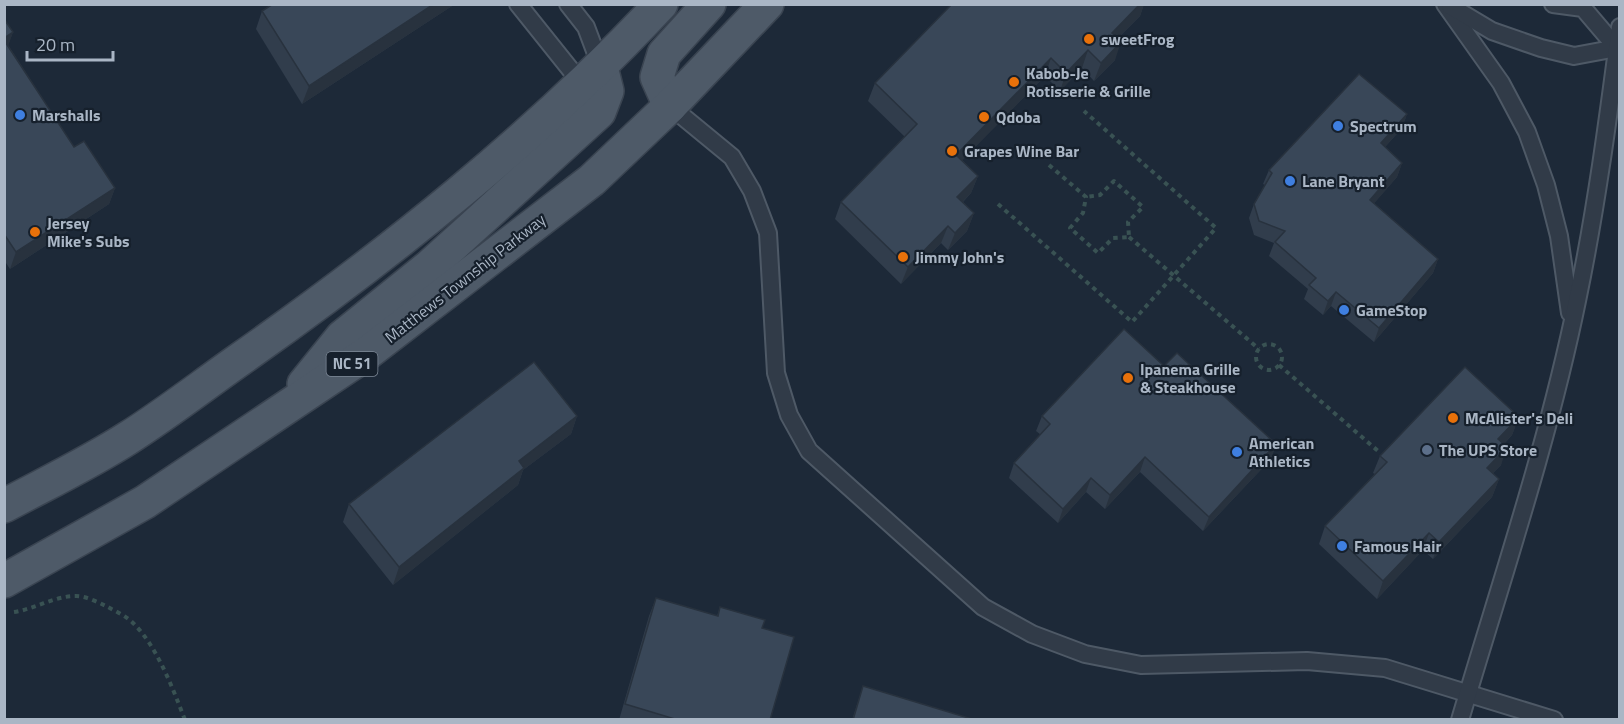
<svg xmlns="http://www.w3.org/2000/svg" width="1624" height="724" font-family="'Titillium Web',sans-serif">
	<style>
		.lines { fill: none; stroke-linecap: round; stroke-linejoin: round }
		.lane-casing { stroke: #4e5966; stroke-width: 20 }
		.primary-casing { stroke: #3a4451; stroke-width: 36 }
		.path { stroke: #395253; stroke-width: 4; stroke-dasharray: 4.5 4.5; stroke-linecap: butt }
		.lane { stroke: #313b48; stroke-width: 16 }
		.primary { stroke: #4e5a68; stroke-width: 33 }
		.wall { fill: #313d4c }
		.shaded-wall { fill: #28323e }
		.building { fill: #394758; stroke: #28323e; stroke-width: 1.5 }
		.food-dot { fill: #e8710a; stroke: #16202c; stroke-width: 2 }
		.shop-dot { fill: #3f7fe0; stroke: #16202c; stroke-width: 2 }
		.service-dot { fill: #5c6f8a; stroke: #16202c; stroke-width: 2 }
		.labels { text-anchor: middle; stroke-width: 4.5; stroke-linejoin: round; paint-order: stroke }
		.shield { fill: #16202c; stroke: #7e8997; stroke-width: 1.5 }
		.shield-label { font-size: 15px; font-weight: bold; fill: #aab6c5 }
		.poi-label { font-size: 16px; font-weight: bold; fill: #aab6c5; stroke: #16202c; text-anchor: start }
		.street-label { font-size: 16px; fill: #aab6c5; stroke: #16202c }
	</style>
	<rect width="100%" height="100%" fill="#1d2938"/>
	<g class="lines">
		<defs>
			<g id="lane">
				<path d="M518,4L582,84"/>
				<path d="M568,4L586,27L601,67"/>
				<path d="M1445,4L1501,83L1527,132L1546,185L1559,236L1570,313"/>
				<path d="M1450,6L1492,31L1541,48L1574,56L1617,48L1583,8L1553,4"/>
				<path d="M670,106L732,157L752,191L768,233L776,373L789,415L809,451L983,607L1032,634L1085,654L1141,665L1307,661L1385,668L1554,720"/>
				<path d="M1460,720C1501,581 1548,443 1577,301C1596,210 1608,119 1620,27"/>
			</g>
			<g id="primary">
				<path d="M670,106L657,77L664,54L709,4"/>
				<path d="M304,384L342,337L430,266L599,112L607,91L601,67"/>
				<path d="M4,506C45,484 89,463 128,438C166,414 202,386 239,360C390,254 534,139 661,4"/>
				<path d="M4,581L145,502L366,354L592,180L670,106L767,4"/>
			</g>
		</defs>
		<use href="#lane" class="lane-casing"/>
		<use href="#primary" class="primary-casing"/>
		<g class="path">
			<path d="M1049,165L1086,197L1083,213L1070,228L1098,253L1113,238L1129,237L1128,222L1143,207L1114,181L1100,195L1086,197"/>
			<path d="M998,204L1132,322L1216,228L1084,111"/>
			<path d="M1129,237L1259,349"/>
			<circle cx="1269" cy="357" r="13"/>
			<path d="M1279,365L1378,451"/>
			<path d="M14,612C35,609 54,596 76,596C86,596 97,602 106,606C115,611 126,616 133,623C157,646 173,689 185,720"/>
		</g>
		<use href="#lane" class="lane"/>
		<use href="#primary" class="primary"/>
	</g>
	<g class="wall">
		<path d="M273,4H455L302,104L256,29L262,11Z"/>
		<path d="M952,4H1144L1140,16L1117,39L1115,60L1094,81L1082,68L1060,91L1045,76L962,160L978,176L971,193L963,202L974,213L967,231L948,250L941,243L901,284L835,219L841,202L905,137L868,101L875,83Z"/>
		<path d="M4,19L13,32L8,45L74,147L115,188L109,204L10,269L4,260Z"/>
		<path d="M1407,114L1402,128L1385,147L1402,163L1397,177L1374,203L1438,259L1433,273L1374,342L1331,306L1323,315L1304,299L1308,289L1269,256L1274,243L1254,235L1249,218L1254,204L1265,185L1263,184L1269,170Z"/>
		<path d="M1164,366L1276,444L1271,459L1203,531L1140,472L1105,509L1086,492L1058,523L1009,478L1014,463L1041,435L1036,431L1042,416Z"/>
		<path d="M577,416L571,434L523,470L518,485L393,585L343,522L349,504Z"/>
		<path d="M1519,417L1512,435L1504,444L1501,465L1492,474L1499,479L1492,497L1433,559L1423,550L1377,599L1319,544L1325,526L1375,474L1373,473L1380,456Z"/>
		<path d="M656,598L717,616L720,607L762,628L770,720H619L649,616Z"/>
		<path d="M863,686L975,720H852Z"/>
	</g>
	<g class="shaded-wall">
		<path d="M434,4H455L302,104L309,86Z"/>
		<path d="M1140,4H1144L1140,16L1105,51L1112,33Z"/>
		<path d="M13,32L7,49L4,51V38Z"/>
		<path d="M1121,42L1115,60L1094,81L1101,63Z"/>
		<path d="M1088,50L1082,68L1060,91L1066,73Z"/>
		<path d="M1051,58L1045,76L950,173L956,155Z"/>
		<path d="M1407,114L1402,128L1376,157L1381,143Z"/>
		<path d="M1402,163L1397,177L1365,214L1370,200Z"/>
		<path d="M978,176L971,193L951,214L957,197Z"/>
		<path d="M115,188L109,204L10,269L16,252Z"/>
		<path d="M974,213L967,231L948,250L955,233Z"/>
		<path d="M948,226L941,243L901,284L908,267Z"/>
		<path d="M1438,259L1433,273L1374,342L1379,328Z"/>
		<path d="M1336,292L1331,306L1323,315L1328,301Z"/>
		<path d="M577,416L571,434L523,470L518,485L393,585L399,567L519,461Z"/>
		<path d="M1519,417L1512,435L1492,457L1498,439Z"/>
		<path d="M1276,444L1271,459L1203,531L1209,517Z"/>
		<path d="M1507,447L1501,465L1480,486L1487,468Z"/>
		<path d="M1145,457L1140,472L1105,509L1110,495Z"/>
		<path d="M1091,478L1086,492L1058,523L1063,509Z"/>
		<path d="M1499,479L1492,497L1433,559L1439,542Z"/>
		<path d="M1429,533L1423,550L1377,599L1383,581Z"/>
	</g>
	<g class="building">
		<path d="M273,4H434L309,86L262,11Z"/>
		<path d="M952,4H1140L1112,33L1121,42L1101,63L1088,50L1066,73L1051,58L956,155L978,176L957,197L974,213L955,233L948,226L908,267L841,202L917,124L875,83Z"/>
		<path d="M4,19L13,32L4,38Z"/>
		<path d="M4,40L74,147L84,141L115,188L16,252L4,234Z"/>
		<path d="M1359,74L1407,114L1381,143L1402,163L1370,200L1438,259L1379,328L1336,292L1328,301L1309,285L1316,278L1275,242L1285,231L1259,221L1254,204L1272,173L1269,170Z"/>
		<path d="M1124,329L1164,366L1177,353L1276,444L1209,517L1145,457L1110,495L1091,478L1063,509L1014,463L1050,424L1042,416Z"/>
		<path d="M534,362L577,416L519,461L524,468L399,567L349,504Z"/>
		<path d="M1465,367L1519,417L1498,439L1507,447L1487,468L1499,479L1439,542L1429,533L1383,581L1325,526L1387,462L1380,456Z"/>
		<path d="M656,598L718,616L720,607L765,620L762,628L794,637L770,720H678L625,704Z"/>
		<path d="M863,686L975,720H853Z"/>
	</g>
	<g class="food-dot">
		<circle cx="1089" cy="39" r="6"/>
		<circle cx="1014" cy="82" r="6"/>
		<circle cx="984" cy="117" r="6"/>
		<circle cx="952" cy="151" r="6"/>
		<circle cx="35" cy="232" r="6"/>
		<circle cx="903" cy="257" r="6"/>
		<circle cx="1128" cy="378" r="6"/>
		<circle cx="1453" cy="418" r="6"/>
	</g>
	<g class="shop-dot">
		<circle cx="20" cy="115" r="6"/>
		<circle cx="1338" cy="126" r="6"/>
		<circle cx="1290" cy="181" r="6"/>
		<circle cx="1344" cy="310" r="6"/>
		<circle cx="1237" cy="452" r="6"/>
		<circle cx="1342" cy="546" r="6"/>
	</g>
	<circle class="service-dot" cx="1427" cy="450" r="6"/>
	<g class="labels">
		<rect class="shield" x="326.5" y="352" width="51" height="24" rx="4.5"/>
		<g class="shield-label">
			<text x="352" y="369">NC 51</text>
		</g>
		<g class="poi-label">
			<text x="1101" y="45">sweetFrog</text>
			<text x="1026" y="79">Kabob-Je<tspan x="1026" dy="18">Rotisserie &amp; Grille</tspan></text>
			<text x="32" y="121">Marshalls</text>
			<text x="996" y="123">Qdoba</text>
			<text x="1350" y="132">Spectrum</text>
			<text x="964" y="157">Grapes Wine Bar</text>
			<text x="1302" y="187">Lane Bryant</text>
			<text x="47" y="229">Jersey<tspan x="47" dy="18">Mike's Subs</tspan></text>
			<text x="915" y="263">Jimmy John's</text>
			<text x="1356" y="316">GameStop</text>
			<text x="1140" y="375">Ipanema Grille<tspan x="1140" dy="18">&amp; Steakhouse</tspan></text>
			<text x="1465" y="424">McAlister's Deli</text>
			<text x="1249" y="449">American<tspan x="1249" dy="18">Athletics</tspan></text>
			<text x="1439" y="456">The UPS Store</text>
			<text x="1354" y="552">Famous Hair</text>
		</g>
		<g class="street-label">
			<text transform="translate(465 278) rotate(-38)" y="6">Matthews Township Parkway</text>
		</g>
	</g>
	<rect width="1624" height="724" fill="none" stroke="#aab6c5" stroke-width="12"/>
	<path d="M27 51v9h86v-9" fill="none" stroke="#aab6c5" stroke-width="3"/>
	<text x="36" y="51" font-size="18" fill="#aab6c5" stroke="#16202c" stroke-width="4.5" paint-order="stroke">20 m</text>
</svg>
